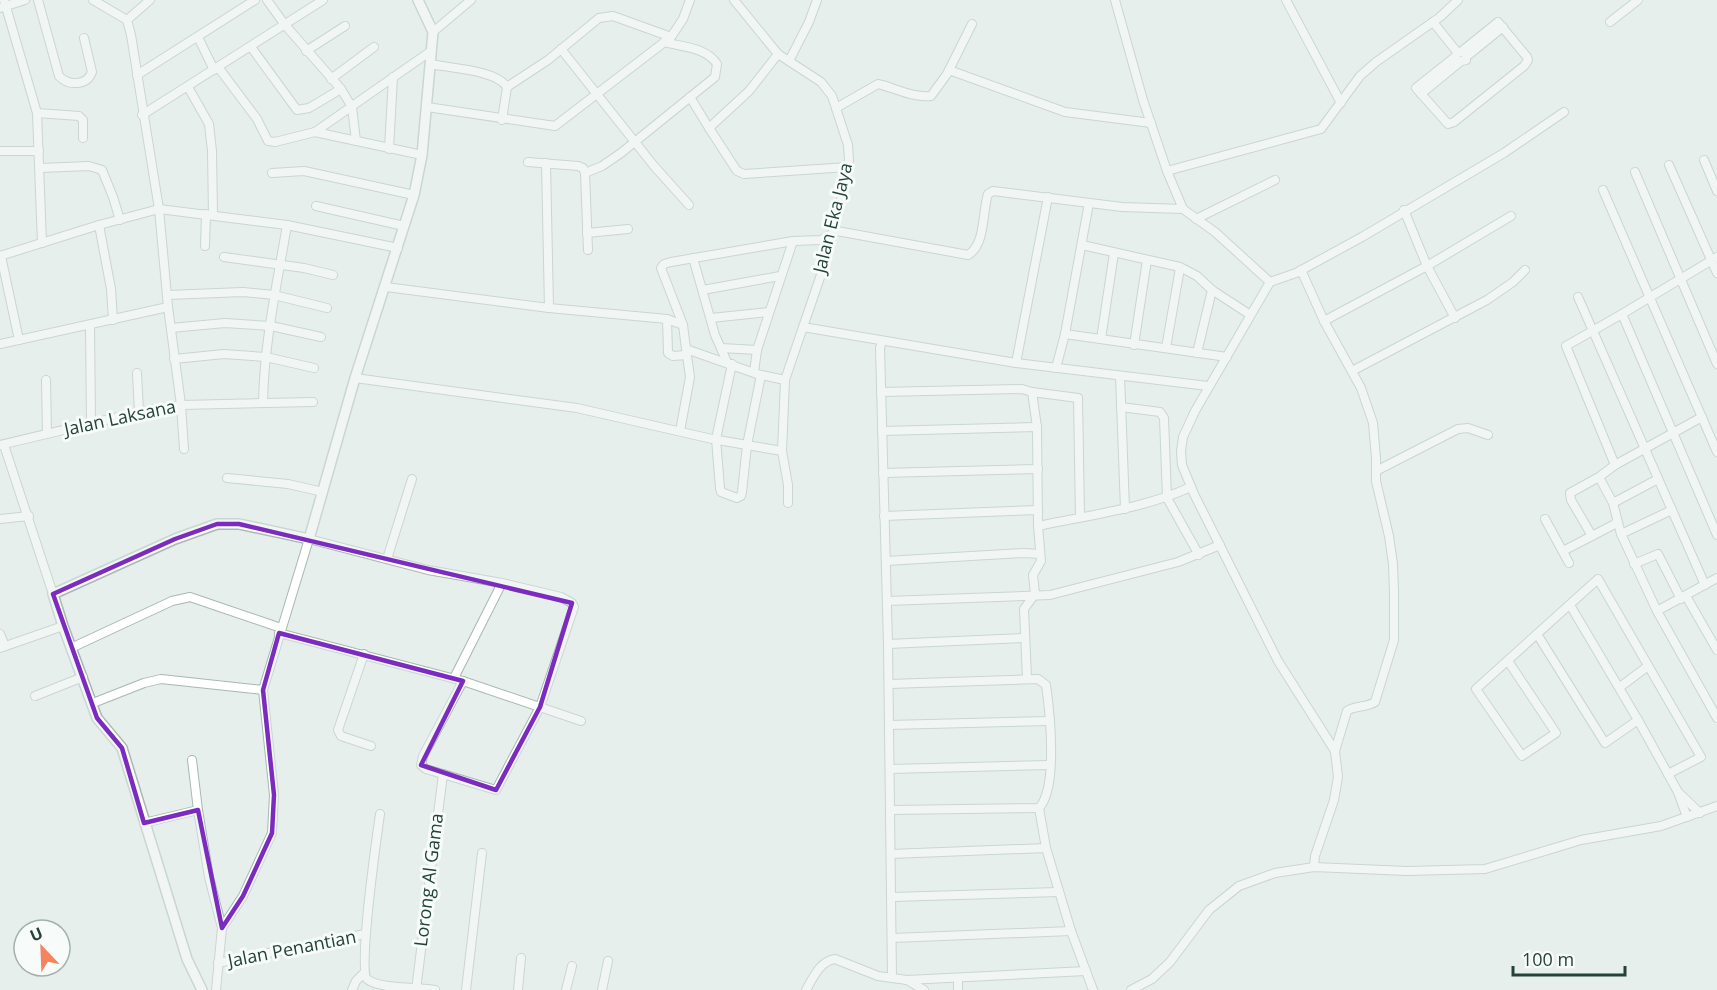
<svg xmlns="http://www.w3.org/2000/svg" width="1717" height="990" font-family="'Open Sans',sans-serif">
	<style>
		.lines { fill: none; stroke-linecap: round; stroke-linejoin: round }
		.minor-casing { stroke: #a8b8b2; stroke-width: 10 }
		.tertiary-casing { stroke: #a8b8b2; stroke-width: 12 }
		.minor { stroke: #fff; stroke-width: 8 }
		.tertiary { stroke: #fff; stroke-width: 9 }
		.marked { fill: none; stroke: #7b2cbf; stroke-width: 4.5; stroke-linejoin: round }
		.labels { text-anchor: middle; stroke-width: 6; stroke-linejoin: round; paint-order: stroke }
		.street-label { font-size: 18px; fill: #24423a; stroke: #f7fbf9 }
	</style>
	<rect width="100%" height="100%" fill="#e6efeb"/>
	<g class="lines">
		<defs>
			<g id="minor">
				<path d="M4,0L37,113L42,243"/>
				<path d="M38,0L59,76C68,86 87,86 92,72L84,38"/>
				<path d="M93,0L127,20L131,35L159,209L168,307L181,405L184,449"/>
				<path d="M267,0L285,25L341,89L352,107L356,141"/>
				<path d="M734,0L778,54L821,82L832,96L848,145L849,160L845,184L825,263L803,327L1016,363L1208,386"/>
				<path d="M1115,0L1143,100L1167,171"/>
				<path d="M1286,0L1341,103"/>
				<path d="M0,8L25,0"/>
				<path d="M127,20L150,0"/>
				<path d="M1433,22L1457,52H1465L1466,60L1458,62L1455,60L1457,52"/>
				<path d="M1610,22L1638,0"/>
				<path d="M433,32L471,0"/>
				<path d="M198,37L214,70"/>
				<path d="M251,47L297,110L309,108L341,89"/>
				<path d="M561,49L654,166L689,205"/>
				<path d="M306,51L345,26"/>
				<path d="M778,54L749,91L709,128L737,171L744,174L848,167"/>
				<path d="M1455,57L1416,88L1448,124L1454,122L1524,66L1528,60L1527,57L1498,22L1462,51"/>
				<path d="M1466,57L1503,27"/>
				<path d="M789,61L809,22L817,0"/>
				<path d="M430,64C449,68 497,70 507,87L548,60L599,18L613,16L671,37"/>
				<path d="M218,67L257,119L268,141L275,142L315,132L431,51"/>
				<path d="M949,70L1065,112L1151,123"/>
				<path d="M137,75L255,0"/>
				<path d="M331,79L374,47"/>
				<path d="M188,87L209,124L212,151L213,215"/>
				<path d="M1421,94L1460,62"/>
				<path d="M690,97L709,128"/>
				<path d="M427,107L555,126L671,37L683,19L690,0"/>
				<path d="M836,108L878,84C896,88 912,98 931,96L947,74L972,24"/>
				<path d="M37,113L79,116L83,120V138"/>
				<path d="M142,115L323,0"/>
				<path d="M502,120L507,87"/>
				<path d="M315,132L422,155"/>
				<path d="M389,149L393,77"/>
				<path d="M0,151H39"/>
				<path d="M1704,160L1717,191"/>
				<path d="M528,162L578,166L583,168L585,173L588,250"/>
				<path d="M546,163L549,308"/>
				<path d="M1669,165L1717,273"/>
				<path d="M40,168L89,166L102,170L113,197L120,220"/>
				<path d="M1635,172L1717,364"/>
				<path d="M272,173L304,171L414,195"/>
				<path d="M585,173L602,166L621,153L715,77L717,64C706,47 682,47 664,42"/>
				<path d="M1603,190L1717,452"/>
				<path d="M316,206L404,226"/>
				<path d="M1404,210L1427,266L1455,318"/>
				<path d="M1196,219L1275,180"/>
				<path d="M99,225L111,289L113,320"/>
				<path d="M587,233L628,229"/>
				<path d="M1082,245L1180,267L1197,276L1212,290L1249,314"/>
				<path d="M205,246L206,214"/>
				<path d="M0,256L99,225L159,209L287,225L398,248"/>
				<path d="M1,256L19,340"/>
				<path d="M224,257L304,268L333,275"/>
				<path d="M1717,257L1622,314L1717,535"/>
				<path d="M693,258L715,335L727,362"/>
				<path d="M1301,270L1324,321L1361,388L1373,423L1376,458V481L1389,536L1393,564L1394,592V640L1375,702C1366,708 1355,705 1347,711L1335,751"/>
				<path d="M1270,282L1296,273L1362,237L1504,153L1564,112"/>
				<path d="M386,287L549,308L667,319L683,325L686,349L757,374L785,380"/>
				<path d="M703,290L780,276"/>
				<path d="M168,295L243,292L274,295L327,308"/>
				<path d="M1578,297L1705,585"/>
				<path d="M711,318L769,312"/>
				<path d="M667,319L668,353L673,356L686,355"/>
				<path d="M1324,321L1427,266L1511,216"/>
				<path d="M90,325L91,423"/>
				<path d="M683,325L661,268L664,264L671,262L793,241L821,240L837,231L968,255C986,244 982,212 988,194L993,191L1122,207L1183,209"/>
				<path d="M171,328L225,323L271,326L321,337"/>
				<path d="M1065,334L1227,357"/>
				<path d="M1101,339L1114,253"/>
				<path d="M882,341L880,348L888,644L892,978"/>
				<path d="M0,344L168,307"/>
				<path d="M1134,345L1147,260"/>
				<path d="M721,348L757,350"/>
				<path d="M1166,348L1180,268"/>
				<path d="M1197,353L1212,290"/>
				<path d="M174,359L224,354L266,357L314,368"/>
				<path d="M1016,363L1048,197"/>
				<path d="M732,364L716,439L720,488L721,492L737,498L741,496L742,492L747,445L761,375"/>
				<path d="M1056,368L1065,334L1089,203"/>
				<path d="M1352,371L1487,300L1513,282L1525,270"/>
				<path d="M754,372L757,350L793,241"/>
				<path d="M137,373L139,412"/>
				<path d="M1120,376L1125,509"/>
				<path d="M355,378L577,408L712,439L782,451"/>
				<path d="M46,380L47,434"/>
				<path d="M881,392L1022,389L1032,392L1037,427L1038,526L1041,561L1033,575L1035,594L1024,609L1027,678"/>
				<path d="M1032,392L1078,398L1080,517"/>
				<path d="M263,403C264,343 277,284 287,225"/>
				<path d="M1121,407L1160,412L1164,418L1167,498L1199,555"/>
				<path d="M680,431L690,377L686,349"/>
				<path d="M882,431L1037,427"/>
				<path d="M0,445L139,412L181,405L313,402"/>
				<path d="M4,445L53,594"/>
				<path d="M1615,465L1566,346L1622,314"/>
				<path d="M1376,471L1458,429L1468,428L1488,435"/>
				<path d="M883,473L1038,469"/>
				<path d="M1599,477L1613,503"/>
				<path d="M227,478L288,484L323,492"/>
				<path d="M788,503V485L782,451L785,380L803,327"/>
				<path d="M1672,510L1621,534L1657,611L1717,718"/>
				<path d="M884,516L1038,510"/>
				<path d="M0,519L29,516"/>
				<path d="M1545,519L1569,563"/>
				<path d="M1038,526C1090,515 1142,509 1191,487"/>
				<path d="M1621,534L1613,503L1658,479"/>
				<path d="M1592,536L1571,500L1570,493L1599,477L1615,465L1702,417"/>
				<path d="M1563,551L1615,524L1617,521"/>
				<path d="M387,559L412,479"/>
				<path d="M886,561L1024,553L1040,554"/>
				<path d="M1634,564L1658,554L1681,599"/>
				<path d="M1686,596L1717,650"/>
				<path d="M887,601L1050,595L1178,562L1220,545"/>
				<path d="M1657,611L1717,578"/>
				<path d="M279,633L463,681L581,721"/>
				<path d="M0,634L5,646"/>
				<path d="M1537,634L1605,743L1638,720L1570,605"/>
				<path d="M888,644L1024,638"/>
				<path d="M0,648L63,626"/>
				<path d="M71,648L172,601L190,597L281,628"/>
				<path d="M364,654L338,730L341,736L371,746"/>
				<path d="M1508,661L1556,733L1522,756L1476,689L1598,579L1701,757L1668,774L1678,792L1687,817"/>
				<path d="M454,678L502,583"/>
				<path d="M889,684L1038,679L1046,685C1050,713 1058,788 1039,808L890,810"/>
				<path d="M1620,687L1648,666"/>
				<path d="M35,696L83,677"/>
				<path d="M93,703L144,683L161,679L263,690"/>
				<path d="M1638,720L1668,774"/>
				<path d="M889,725L1050,721"/>
				<path d="M192,760L198,810"/>
				<path d="M890,769L1050,765"/>
				<path d="M1679,793L1700,813"/>
				<path d="M1039,808L1046,848"/>
				<path d="M380,814C377,835 358,970 367,979C378,989 418,987 435,990"/>
				<path d="M144,823L198,810L209,877L222,928L216,990"/>
				<path d="M891,854L1046,848L1071,931L1093,990"/>
				<path d="M1314,867L1315,856L1334,800L1338,777L1335,751L1278,661L1194,494L1182,465L1181,451L1183,437L1195,411L1270,282L1215,232L1183,209L1167,171L1321,129L1360,76L1376,62L1440,17L1458,0"/>
				<path d="M892,897L1059,892"/>
				<path d="M222,928L243,896L272,833L274,795L263,690L309,539L428,570L502,583L561,597L572,603L574,607L540,707L496,790L426,769L421,765L423,756L463,681"/>
				<path d="M892,938L1071,931"/>
				<path d="M218,963L365,934"/>
				<path d="M958,978V990"/>
				<path d="M907,980L1086,971"/>
				<path d="M352,990L356,981L363,974"/>
				<path d="M416,990L443,774"/>
				<path d="M466,990L482,853"/>
				<path d="M518,990L521,958"/>
				<path d="M566,990L572,966"/>
				<path d="M602,990L608,961"/>
				<path d="M806,990C813,978 820,961 835,959L878,976L907,980L924,990"/>
				<path d="M1131,990L1152,979L1170,962L1209,910L1239,886L1275,873L1314,867L1407,871L1485,869L1581,840L1661,826L1717,806"/>
			</g>
			<path id="tertiary" d="M202,990L187,959L122,748L97,718L63,626L53,594L175,539L217,524H239L309,539L355,378L414,195L422,155L433,32L418,0"/>
		</defs>
		<use href="#minor" class="minor-casing"/>
		<use href="#tertiary" class="tertiary-casing"/>
		<use href="#minor" class="minor"/>
		<use href="#tertiary" class="tertiary"/>
	</g>
	<path d="M0 0H1717V990H0ZM217,524H239L572,603L540,707L496,790L421,765L463,681L279,633L263,690L274,795L272,833L243,896L222,928L198,810L144,823L122,748L97,718L53,594L175,539Z" fill="#e6efeb" fill-opacity=".55" fill-rule="evenodd"/>
	<path class="marked" d="M217,524H239L572,603L540,707L496,790L421,765L463,681L279,633L263,690L274,795L272,833L243,896L222,928L198,810L144,823L122,748L97,718L53,594L175,539Z"/>
	<g class="labels">
		<g class="street-label">
			<text transform="translate(833 218) rotate(-76)" y="6">Jalan Eka Jaya</text>
			<text transform="translate(120 418) rotate(-12)" y="6">Jalan Laksana</text>
			<text transform="translate(429 880) rotate(-83)" y="6">Lorong Al Gama</text>
			<text transform="translate(292 949) rotate(-11)" y="6">Jalan Penantian</text>
		</g>
	</g>
	<g transform="translate(42 948) rotate(337)"><circle r="28" fill="#f7fbf9" stroke="#a3b1ad" stroke-width="1.5"/>
	<path d="M0-4.5L10 22L0 15L-10 22Z" fill="#f4845f"/>
	<text y="-9" font-size="16" font-weight="bold" text-anchor="middle" fill="#24423a">U</text>
	</g>
	<path d="M1513 966v9h112v-9" fill="none" stroke="#24423a" stroke-width="3"/>
	<text x="1522" y="966" font-size="18" fill="#24423a" stroke="#f7fbf9" stroke-width="4.5" paint-order="stroke">100 m</text>
</svg>
